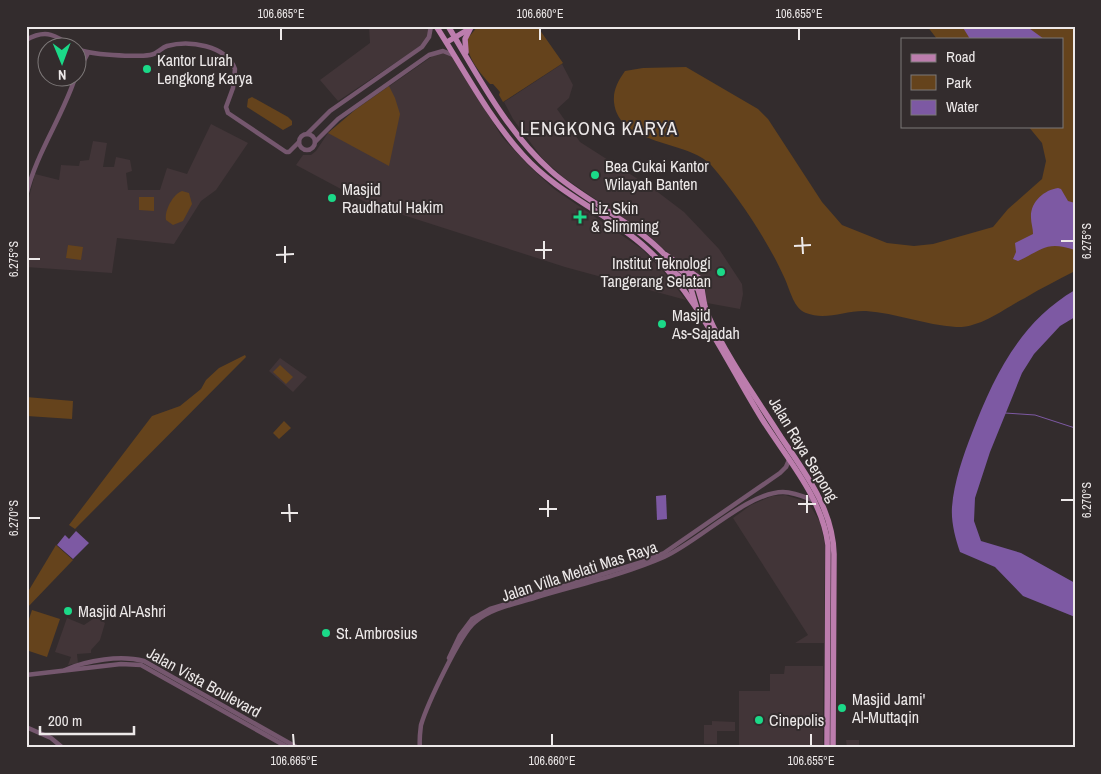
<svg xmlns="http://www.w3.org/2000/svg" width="1101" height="774" font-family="'Archivo Narrow',sans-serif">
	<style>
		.built { fill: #423538 }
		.green { fill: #65431c }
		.water { fill: #7d59a3 }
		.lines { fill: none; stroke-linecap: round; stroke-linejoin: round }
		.stream { stroke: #7d59a3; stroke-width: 1 }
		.minor { stroke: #75576e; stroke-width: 4.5 }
		.major { stroke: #bc7dad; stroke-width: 5.5 }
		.ticks { fill: none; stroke: #ede9e9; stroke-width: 2 }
		.poi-dot { fill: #1bd988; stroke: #332c2d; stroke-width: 2 }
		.labels { text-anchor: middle; stroke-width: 4; stroke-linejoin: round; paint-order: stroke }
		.poi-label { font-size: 16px; fill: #ede9e9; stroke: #332c2d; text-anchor: start }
		.street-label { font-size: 16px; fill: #ede9e9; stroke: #332c2d }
		.quarter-label { font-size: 19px; letter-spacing: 1px; fill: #ede9e9; stroke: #332c2d }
		.neatline { fill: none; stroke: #ede9e9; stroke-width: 2 }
		.ticks-label { font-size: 12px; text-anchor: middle; fill: #ede9e9 }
	</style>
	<rect width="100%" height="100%" fill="#332c2d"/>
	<g class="built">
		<path d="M369,26H430L425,43L338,101L320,80L370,43Z"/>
		<path d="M447,52L453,56L502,137L530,167L554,189L642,249L664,272L686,300L565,267L369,204L296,165L303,155H311L316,151L328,133L355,110L437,53Z"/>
		<path d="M562,64L573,85L569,98L557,109L580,142L655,190L684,212L719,249L742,284L743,294L740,309L707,303L704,278L675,259L648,235L563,177L542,158L513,119L504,102Z"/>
		<path d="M211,124L248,143L216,190L201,201L174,244L117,238L112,273L26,267V209L35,174L59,180L61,165L79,166L80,161L89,160L93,141L107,143L103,167H114L116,157L130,160L132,171L126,173L128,190H160L167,168L187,174Z"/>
		<path d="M280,358L307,377L293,392L269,371Z"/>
		<path d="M785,495L808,502L820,522L825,545L824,643H795L808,635L733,518L751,505L772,496Z"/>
		<path d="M96,617L105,623L100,640L91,650V653L77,654L78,663L68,665L71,657L55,652L67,618L84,625Z"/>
		<path d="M785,666H823V748H739V691H770V674H784Z"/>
		<path d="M712,721L735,722V731H717V744H704V725H712Z"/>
		<path d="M846,740H859V748H847Z"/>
	</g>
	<g class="green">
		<path d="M478,26H537L563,63L503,102L499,95L500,92L493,84H490C480,73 464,54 468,38Z"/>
		<path d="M927,26H1075V271C1058,280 1041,288 1025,298C1003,309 981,328 956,327C925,325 896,313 866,311C846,310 826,321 806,313C794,309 790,290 785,279C768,241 738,196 711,165C689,140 618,146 614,102C613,90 618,81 625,71L643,68L686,67L758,109L768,119L822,202L842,225L887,243L914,246L933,244L993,227L1008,209L1042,179L1046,161L1042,143L1028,126H1062V39H937Z"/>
		<path d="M389,86L395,98L400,114L389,166L328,133L355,110Z"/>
		<path d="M252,97L288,117L292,121V125L283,130L247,107L248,99Z"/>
		<path d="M182,191L189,193L192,204L183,221L173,225L166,220C164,211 173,194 182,191Z"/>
		<path d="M139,197H154V211L139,210Z"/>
		<path d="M68,245L83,247L81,260L66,258Z"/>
		<path d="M245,355L246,357L75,529L69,525L152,416L180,406L201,389L206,380L219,368Z"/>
		<path d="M280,365L293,377L286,384L273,372Z"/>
		<path d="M26,397L73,401L72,419L27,416Z"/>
		<path d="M284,421L291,428L279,439L273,433Z"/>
		<path d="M56,545L73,560L26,609V595Z"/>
		<path d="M32,610L60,619L47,657L26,650V628Z"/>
	</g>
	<g class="water">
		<path d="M962,26H1026L1044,39H970Z"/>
		<path d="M1058,188L1061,189L1068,201L1075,203V250C1046,240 1042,250 1018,261L1013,259L1016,252L1015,243L1033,234C1033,228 1031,223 1031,218C1030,202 1044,190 1058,188Z"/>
		<path d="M1075,290V317L1060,326L1034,354L1022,373L990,452L975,498L974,521L981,541L1021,553L1075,583V617L1023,596L995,567L960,552C955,537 951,522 952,507C954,482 963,456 972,433C994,376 1020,322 1075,290Z"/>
		<path d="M666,495L667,519L657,520L656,496Z"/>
		<path d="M76,531L89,543L73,559L57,545L65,535L69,539Z"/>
	</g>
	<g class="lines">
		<path class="stream" d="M1005,413L1035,415L1075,428"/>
		<g class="minor">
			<path d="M26,40C47,28 57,36 74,48"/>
			<path d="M78,49C88,55 137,57 150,55C157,54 161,48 167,46C189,40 226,45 235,69L233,88L226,107L228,113L286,152H289L299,142"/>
			<path d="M78,72L88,53"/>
			<circle cx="307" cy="142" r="8"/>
			<path d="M307,134L330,111L422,47L429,37L431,26"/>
			<path d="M315,142L338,119L429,55L443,51L453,55"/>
			<path d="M26,196C36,153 62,118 75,78"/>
			<path d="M449,658L460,635L472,619L490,609L642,562L664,553L780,473L786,467L789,460"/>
			<path d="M65,670C87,660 121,655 144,661L298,748"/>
			<path d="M26,675L121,664L141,665L289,748"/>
			<path d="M26,727L51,738L63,748"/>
			<path d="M420,748C419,740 420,733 421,725C427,705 460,634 475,622C491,608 515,604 534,598C577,585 623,575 664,557C698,542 748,492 783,492C794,492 805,497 815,501"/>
		</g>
		<g class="major">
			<path d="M436,26C463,68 489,118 523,155C559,195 608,213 646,248C697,294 726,361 762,419C787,459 822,497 828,545L827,748"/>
			<path d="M448,26C478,76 507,132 551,171C587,203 634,221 667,257"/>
			<path d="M447,42L469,29"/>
			<path d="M466,52L465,39L471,27"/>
			<path d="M666,255L699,278C704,290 702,303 708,315C726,356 757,399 781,437C805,473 833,509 834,554L833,748"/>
			<path d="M665,265L686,282H690V277L673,264"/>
			<path d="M696,306L691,289L695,287L698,289L704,309"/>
		</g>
	</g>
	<path class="ticks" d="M281,28V40M540,28V40M799,28V40M802,237L803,254M544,241V259M1061,241H1074M285,246V263M794,246L811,245M535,250H552M276,255L294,254M28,259H40M807,495V513M548,500V517M1061,500H1074M289,504L290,522M798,504H816M539,509H557M281,513H298M28,518H40M293,734L294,746M552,734V746M811,734V746"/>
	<g class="poi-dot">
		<circle cx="147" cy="69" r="5"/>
		<circle cx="595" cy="175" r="5"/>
		<circle cx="332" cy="198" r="5"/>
		<path d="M577.5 209.5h5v5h5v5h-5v5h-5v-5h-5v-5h5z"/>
		<circle cx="721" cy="272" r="5"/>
		<circle cx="662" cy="324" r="5"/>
		<circle cx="68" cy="611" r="5"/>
		<circle cx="326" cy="633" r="5"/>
		<circle cx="842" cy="708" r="5"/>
		<circle cx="759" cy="720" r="5"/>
	</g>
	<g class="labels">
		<g class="poi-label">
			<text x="157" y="66">Kantor Lurah<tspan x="157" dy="18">Lengkong Karya</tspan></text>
			<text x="605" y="172">Bea Cukai Kantor<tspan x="605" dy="18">Wilayah Banten</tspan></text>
			<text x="342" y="195">Masjid<tspan x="342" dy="18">Raudhatul Hakim</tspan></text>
			<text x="591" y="214">Liz Skin<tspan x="591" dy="18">&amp; Slimming</tspan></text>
			<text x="711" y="269" text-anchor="end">Institut Teknologi<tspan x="711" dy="18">Tangerang Selatan</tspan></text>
			<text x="672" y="321">Masjid<tspan x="672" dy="18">As-Sajadah</tspan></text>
			<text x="78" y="617">Masjid Al-Ashri</text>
			<text x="336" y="639">St. Ambrosius</text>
			<text x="852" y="705">Masjid Jami'<tspan x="852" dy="18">Al-Muttaqin</tspan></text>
			<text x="769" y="726">Cinepolis</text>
		</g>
		<g class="street-label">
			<text transform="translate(804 449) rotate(59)" y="6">Jalan Raya Serpong</text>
			<text transform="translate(579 571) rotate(-18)" y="6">Jalan Villa Melati Mas Raya</text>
			<text transform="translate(204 682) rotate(29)" y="6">Jalan Vista Boulevard</text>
		</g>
		<g class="quarter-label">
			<text x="599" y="135">LENGKONG KARYA</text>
		</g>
	</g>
	<rect width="1101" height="774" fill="none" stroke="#332c2d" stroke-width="55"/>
	<rect x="901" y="38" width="162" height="90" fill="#332c2d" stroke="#7d7878"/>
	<rect x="911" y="54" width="25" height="8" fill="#bc7dad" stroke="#7d7878"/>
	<text x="946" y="62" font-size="15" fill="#ede9e9">Road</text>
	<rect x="911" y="75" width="25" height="15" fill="#65431c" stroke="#7d7878"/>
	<text x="946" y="88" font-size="15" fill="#ede9e9">Park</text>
	<rect x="911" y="100" width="25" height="15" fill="#7d59a3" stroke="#7d7878"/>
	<text x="946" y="112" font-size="15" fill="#ede9e9">Water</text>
	<g transform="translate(62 62) rotate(179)"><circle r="24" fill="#332c2d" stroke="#7d7878"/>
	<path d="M0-4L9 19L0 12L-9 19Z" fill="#1bd988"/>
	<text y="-8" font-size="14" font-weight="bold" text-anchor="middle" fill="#ede9e9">N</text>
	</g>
	<path d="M40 726v8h94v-8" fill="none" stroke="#ede9e9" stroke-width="2.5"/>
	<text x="48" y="726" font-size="15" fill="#ede9e9" stroke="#332c2d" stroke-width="4" paint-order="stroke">200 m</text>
	<rect x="28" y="28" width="1046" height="718" class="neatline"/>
	<g class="ticks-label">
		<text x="281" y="18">106.665°E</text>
		<text x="540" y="18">106.660°E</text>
		<text x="799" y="18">106.655°E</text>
		<text transform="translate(1087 241) rotate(-90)" y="4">6.275°S</text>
		<text transform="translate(14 259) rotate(-90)" y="4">6.275°S</text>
		<text transform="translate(1087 500) rotate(-90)" y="4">6.270°S</text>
		<text transform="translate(14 518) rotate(-90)" y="4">6.270°S</text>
		<text x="294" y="765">106.665°E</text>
		<text x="552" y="765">106.660°E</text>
		<text x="811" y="765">106.655°E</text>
	</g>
</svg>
